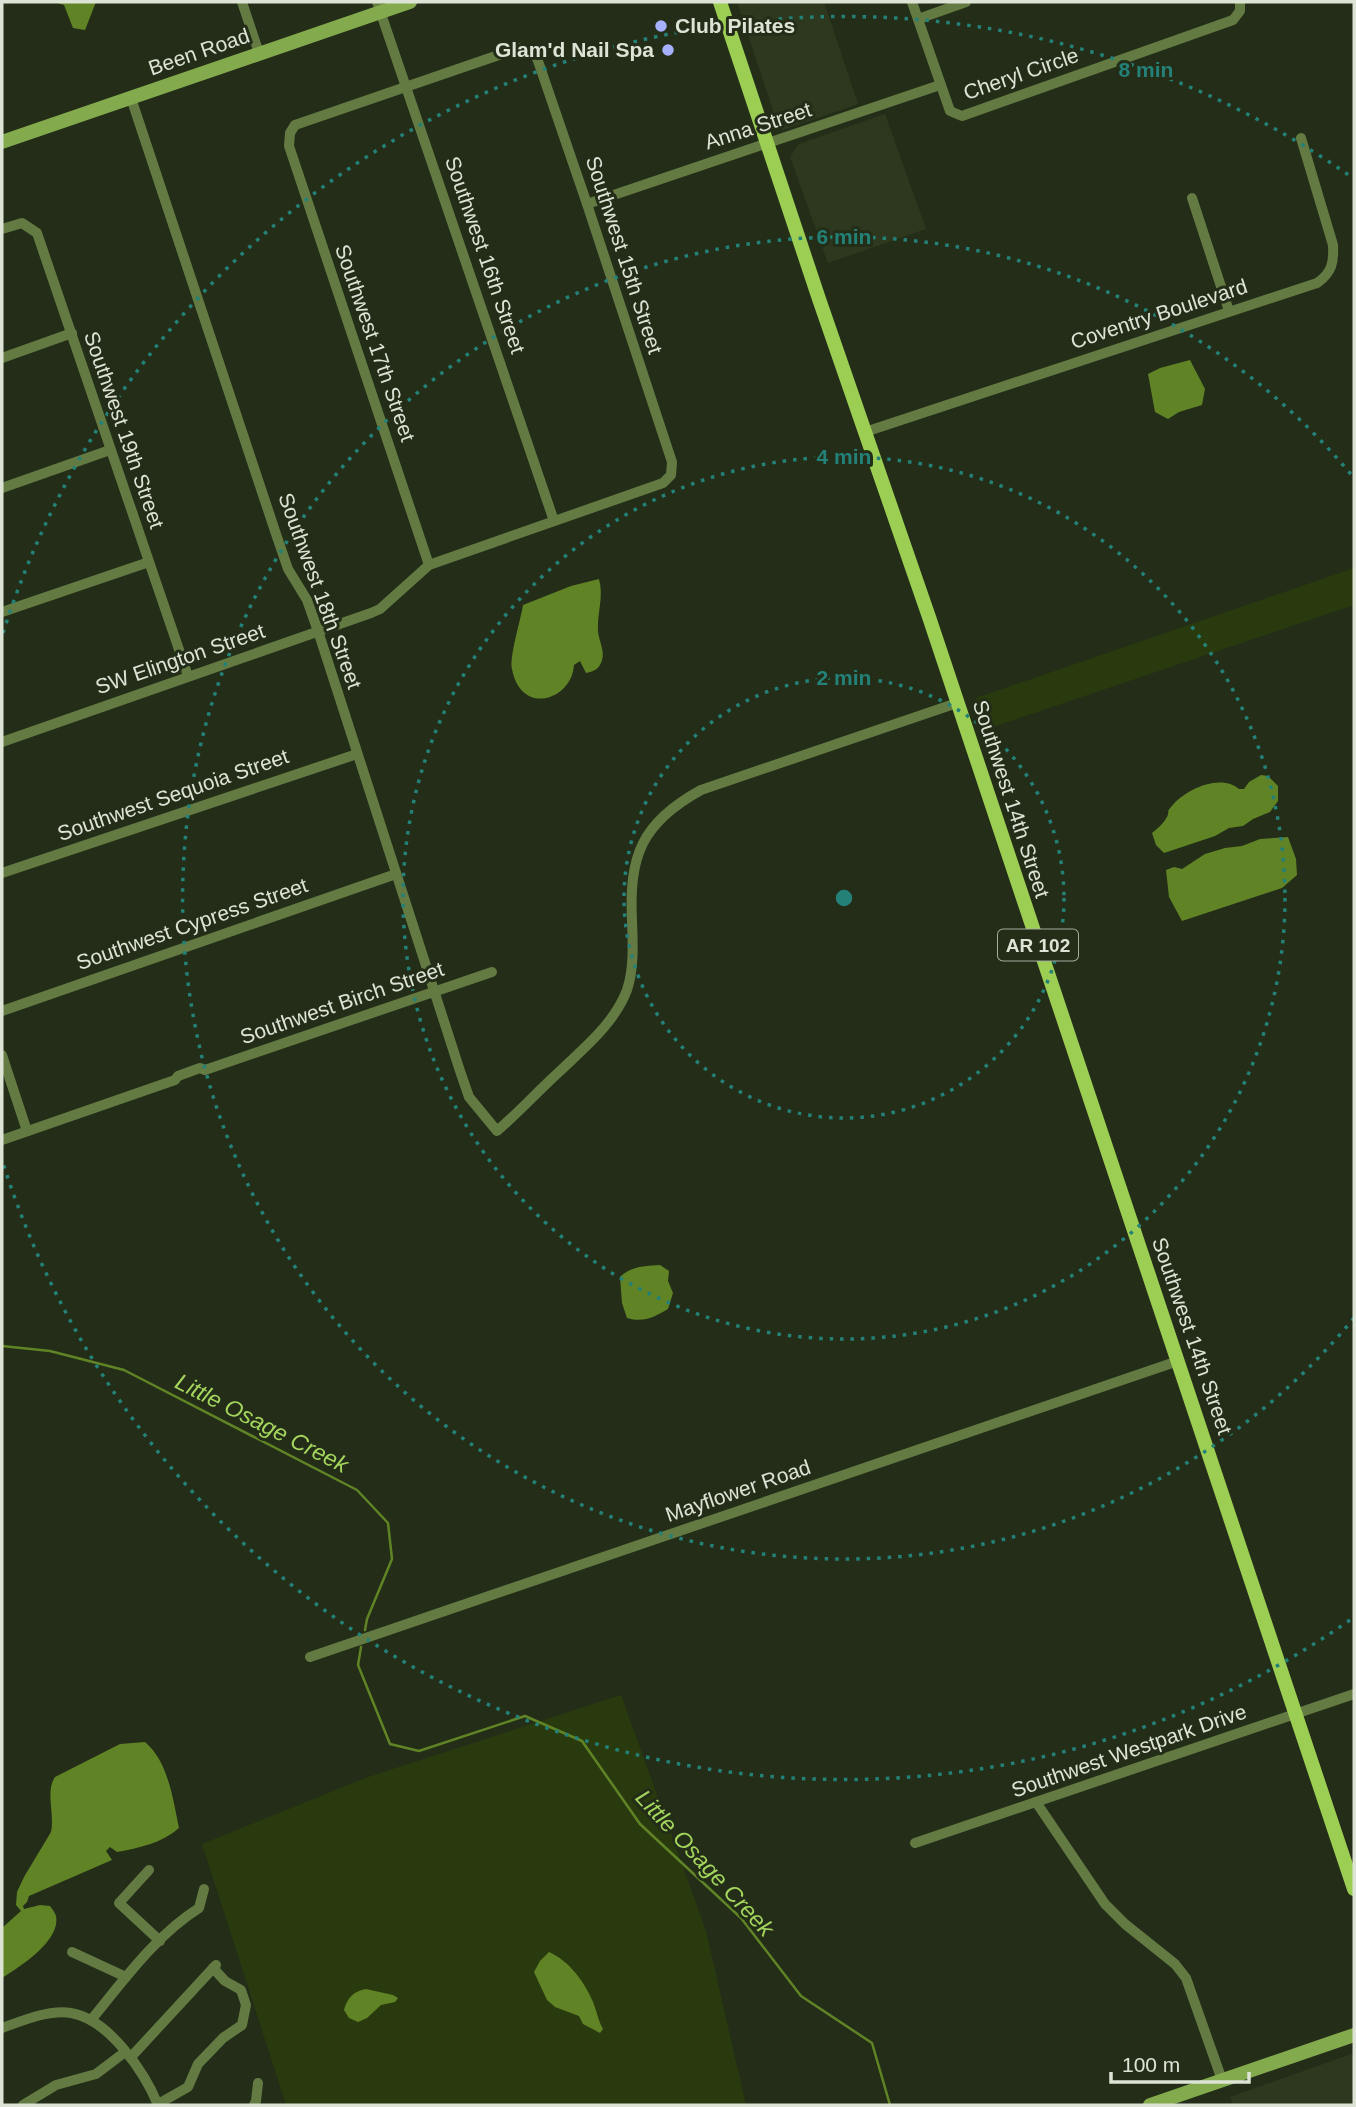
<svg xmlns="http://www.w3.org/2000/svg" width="1356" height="2107" font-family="Helvetica,sans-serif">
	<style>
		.built { fill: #2d381e }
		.green { fill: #293b0e }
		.water { fill: #608425 }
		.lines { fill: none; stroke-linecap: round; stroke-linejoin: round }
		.stream { stroke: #608425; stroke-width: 2.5 }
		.street { stroke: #637b43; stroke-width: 10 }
		.secondary { stroke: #83aa4d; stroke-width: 14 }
		.primary { stroke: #9bce53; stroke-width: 14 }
		.ring { fill: none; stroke: #248178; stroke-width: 3.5; stroke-dasharray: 3.5 7 }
		.poi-dot { fill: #a7b0fc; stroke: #232d18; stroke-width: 2.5 }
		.labels { text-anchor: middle; stroke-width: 6; stroke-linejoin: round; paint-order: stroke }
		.shield { fill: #232d18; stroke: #a5ad9d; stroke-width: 2 }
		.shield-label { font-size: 19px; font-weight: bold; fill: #dde4d6 }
		.poi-label { font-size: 21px; font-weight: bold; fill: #dde4d6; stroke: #232d18; text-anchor: start }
		.street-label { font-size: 21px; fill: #dde4d6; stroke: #232d18 }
		.water-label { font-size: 23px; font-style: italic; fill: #a4d65d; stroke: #232d18 }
		.centre { fill: #248178; stroke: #232d18; stroke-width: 3.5 }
		.ring-label { font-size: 21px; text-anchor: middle; font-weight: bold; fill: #248178; stroke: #232d18; stroke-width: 6; stroke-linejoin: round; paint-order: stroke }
	</style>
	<rect width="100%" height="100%" fill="#232d18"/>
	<g class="built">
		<path d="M737,2H824L858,104L783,130L779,128Z"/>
		<path d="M885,114L926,229L828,263L790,157L799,144Z"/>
		<path d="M1354,2053V2105H1233L1230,2097Z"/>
	</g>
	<g class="green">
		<path d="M1354,568V605L987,729L976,698Z"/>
		<path d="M621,1695L706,1931L746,2105H286L202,1844L368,1777Z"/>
	</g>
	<g class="water">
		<path d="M54,2H96L85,30L73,28L64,5Z"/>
		<path d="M1190,360L1205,389L1202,405L1179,412L1168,419L1155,412L1148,374L1160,368Z"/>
		<path d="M599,579C604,596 597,614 598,631C599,643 607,653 600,665C597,670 592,672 586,673L580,661L574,665C572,700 521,717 512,669C509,657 521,619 523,605L571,586Z"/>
		<path d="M1261,775L1268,776L1278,786V801L1270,812L1253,819L1243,826L1229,828L1215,836L1164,853L1156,845L1152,833C1157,829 1163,824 1167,817C1170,810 1166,813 1171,807C1185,789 1221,773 1239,789H1244L1249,782Z"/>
		<path d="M1288,837L1296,859L1297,875L1282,888L1182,921L1169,897L1166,870L1174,867L1182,869L1205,854L1225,848L1242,846L1260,839Z"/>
		<path d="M660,1265L669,1271L668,1281L673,1293L668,1309C654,1317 644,1323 627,1318L622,1303L620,1277C631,1266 646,1266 660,1265Z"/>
		<path d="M145,1742C168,1761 173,1799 179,1828C162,1843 139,1848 117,1852L110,1847L106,1851L112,1860L29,1896L27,1902L23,1906L24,1909L40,1905L50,1906C52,1909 55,1912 56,1916C61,1941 19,1967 2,1978V1928L21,1911L16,1905L17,1892L24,1877L51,1832C55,1814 45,1792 55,1777L120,1744Z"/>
		<path d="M549,1952C568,1960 585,1982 593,2002C597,2012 598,2020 603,2029L600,2033L583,2024L579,2016L555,2007L547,2000L534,1972L540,1961Z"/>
		<path d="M366,1989L393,1995L398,1998L395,2002L381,2005L367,2018L358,2022L349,2018L344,2010C347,1998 354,1991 366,1989Z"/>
	</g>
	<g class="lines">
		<g class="stream">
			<path d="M2,1346L50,1351L124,1370L357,1490L388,1523L392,1559L367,1619L365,1630"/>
			<path d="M361,1647L358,1665L390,1744L419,1751L525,1716L582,1741L640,1824L741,1918L801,1996L872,2043L890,2105"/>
		</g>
		<g class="street">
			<path d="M242,2L259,53"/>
			<path d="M377,2L554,521"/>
			<path d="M912,2L950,111L962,116L1233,20L1240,11V2"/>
			<path d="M918,19L966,2"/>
			<path d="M131,98L276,534L288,569L307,600L318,631L460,1071L469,1097L497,1131C519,1112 538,1091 559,1072C584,1048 614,1024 627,990C634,969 633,944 632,921C629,856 641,823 701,790L957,703"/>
			<path d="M1192,198L1229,311"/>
			<path d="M587,204L940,85"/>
			<path d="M2,229L22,223L37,233L188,676"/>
			<path d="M2,358L72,333"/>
			<path d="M865,432L1317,283C1332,273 1334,262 1333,245L1301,138"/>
			<path d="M2,488L110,450"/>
			<path d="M2,612L149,562"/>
			<path d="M2,742L371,613L380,609L429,565L663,483L671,475L672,462L587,204L537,58L529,51L519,48L295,125L290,133L289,146L429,565"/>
			<path d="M2,873L357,754"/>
			<path d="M2,1011L396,874"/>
			<path d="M2,1055L27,1131"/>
			<path d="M2,1140L175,1080L178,1076L200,1068L205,1070L492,972"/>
			<path d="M310,1657L1178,1361"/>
			<path d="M1036,1802L1105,1904L1125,1924L1175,1964L1186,1978L1222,2080"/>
			<path d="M915,1843L1354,1694"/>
			<path d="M149,1870L119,1903L160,1941"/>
			<path d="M72,1952L126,1977"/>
			<path d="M91,2020C123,1981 156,1935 199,1908L204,1889"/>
			<path d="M2,2028C22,2021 49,2009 71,2013C109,2019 145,2073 158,2105"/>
			<path d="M131,2057L216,1965"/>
			<path d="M158,2104L188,2087L198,2064L223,2038L242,2025L246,2005L241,1990L225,1981L213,1968"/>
			<path d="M23,2105L56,2085L96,2074L125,2052"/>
			<path d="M254,2105L256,2101L258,2083"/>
		</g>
		<g class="secondary">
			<path d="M2,142L410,2"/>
			<path d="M1150,2105L1354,2035"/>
		</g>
		<path class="primary" d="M720,2L819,299L929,617L1354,1889"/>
	</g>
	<g class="ring">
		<circle cx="844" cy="898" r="220"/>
		<circle cx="844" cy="898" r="441"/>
		<path d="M1354 1318A661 661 0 1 1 1354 478"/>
		<path d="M1350 1620A882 882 0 0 1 3 1163M3 633A882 882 0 0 1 1350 176"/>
	</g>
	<g class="poi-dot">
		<circle cx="661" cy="26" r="7"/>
		<circle cx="668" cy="50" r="7"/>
	</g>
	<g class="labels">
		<rect class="shield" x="998" y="929.5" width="80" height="31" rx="5"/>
		<g class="shield-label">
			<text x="1038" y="952">AR 102</text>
		</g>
		<g class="poi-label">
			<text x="675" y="33">Club Pilates</text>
			<text x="654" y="57" text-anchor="end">Glam'd Nail Spa</text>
		</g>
		<g class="street-label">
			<text transform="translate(199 52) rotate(-19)" y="7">Been Road</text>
			<text transform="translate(1021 74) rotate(-19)" y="7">Cheryl Circle</text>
			<text transform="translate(758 126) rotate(-18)" y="7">Anna Street</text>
			<text transform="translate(485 255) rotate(71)" y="7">Southwest 16th Street</text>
			<text transform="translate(624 255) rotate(72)" y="7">Southwest 15th Street</text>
			<text transform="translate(1159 314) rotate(-18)" y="7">Coventry Boulevard</text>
			<text transform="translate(375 343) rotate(71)" y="7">Southwest 17th Street</text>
			<text transform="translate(124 430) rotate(71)" y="7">Southwest 19th Street</text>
			<text transform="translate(320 591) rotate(70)" y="7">Southwest 18th Street</text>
			<text transform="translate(180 659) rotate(-19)" y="7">SW Elington Street</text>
			<text transform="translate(173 795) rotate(-19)" y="7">Southwest Sequoia Street</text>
			<text transform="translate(1011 799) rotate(72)" y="7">Southwest 14th Street</text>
			<text transform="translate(192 924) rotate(-19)" y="7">Southwest Cypress Street</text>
			<text transform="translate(342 1003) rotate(-19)" y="7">Southwest Birch Street</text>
			<text transform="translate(1192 1336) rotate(71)" y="7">Southwest 14th Street</text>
			<text transform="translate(738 1491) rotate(-19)" y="7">Mayflower Road</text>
			<text transform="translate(1129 1751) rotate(-19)" y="7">Southwest Westpark Drive</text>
		</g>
		<g class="water-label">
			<text transform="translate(262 1423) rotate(27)" y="8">Little Osage Creek</text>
			<text transform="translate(705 1863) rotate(47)" y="8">Little Osage Creek</text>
		</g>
	</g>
	<circle cx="844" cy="898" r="10" class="centre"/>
	<g class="ring-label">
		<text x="1146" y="77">8 min</text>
		<text x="844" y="244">6 min</text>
		<text x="844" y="464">4 min</text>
		<text x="844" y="685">2 min</text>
	</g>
	<rect width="1356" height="2107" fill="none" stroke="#dde4d6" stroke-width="7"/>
	<path d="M1111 2072v10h138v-10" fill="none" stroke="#dde4d6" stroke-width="3.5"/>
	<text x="1122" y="2072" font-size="21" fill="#dde4d6" stroke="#232d18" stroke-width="5" paint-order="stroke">100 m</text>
</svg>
